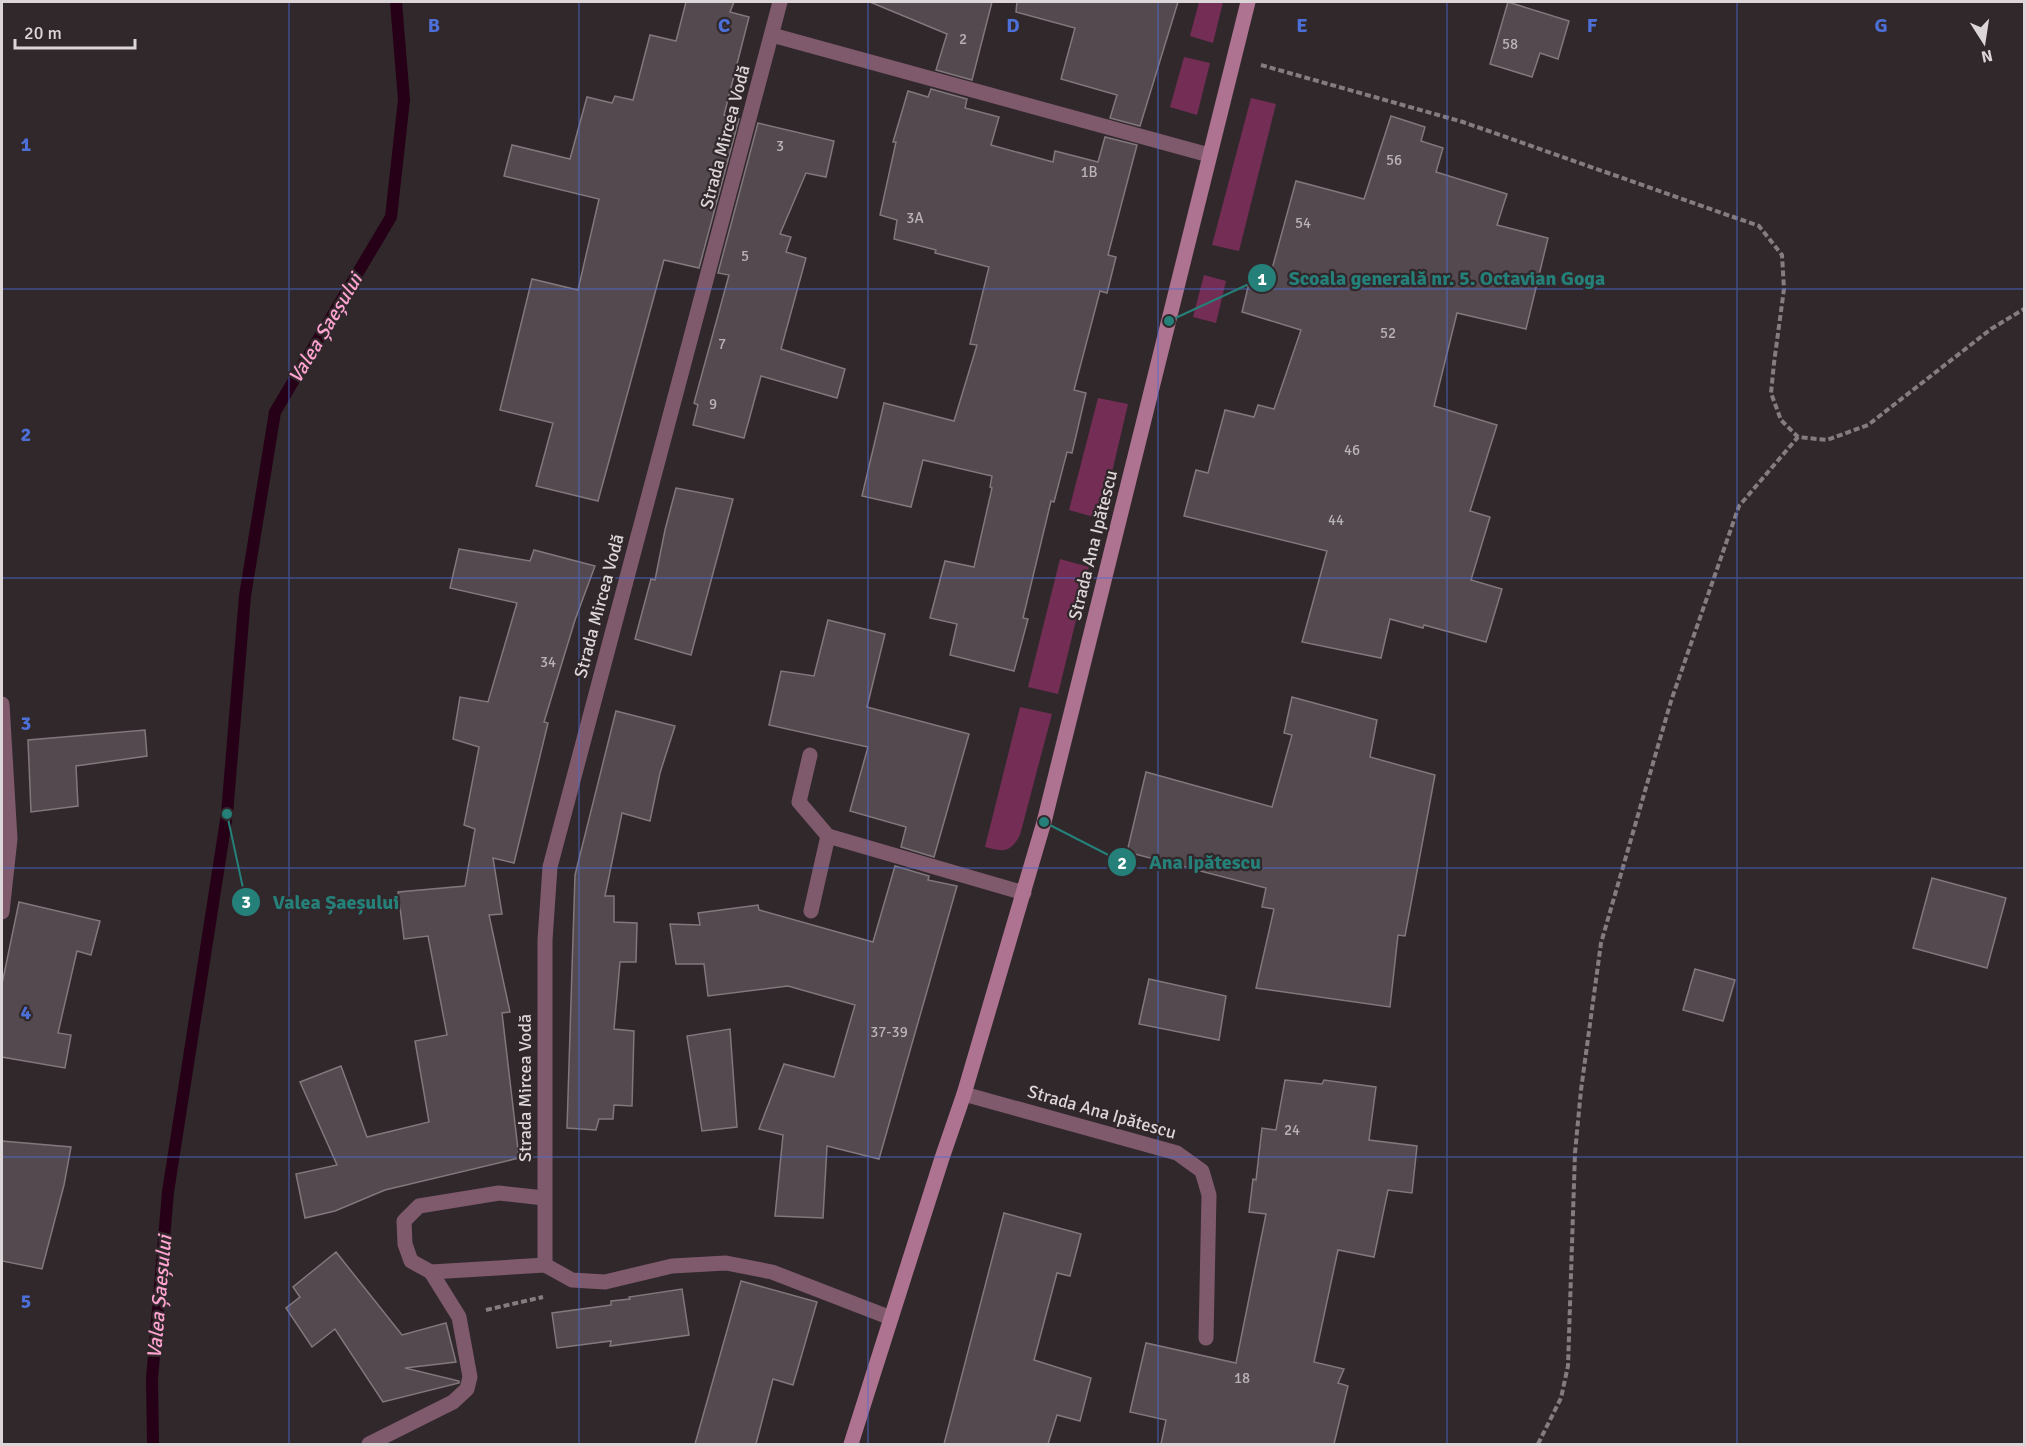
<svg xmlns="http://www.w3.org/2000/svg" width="2026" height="1446" font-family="Signika,sans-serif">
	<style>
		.green { fill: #742d54 }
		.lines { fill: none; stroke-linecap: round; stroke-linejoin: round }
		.stream { stroke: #260016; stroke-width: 12 }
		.building { fill: #53494e; stroke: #82777c; stroke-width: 1.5 }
		.path { stroke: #847d80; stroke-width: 4; stroke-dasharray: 6 3; stroke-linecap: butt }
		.lane { stroke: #7f5a6c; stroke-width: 15 }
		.street { stroke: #7f5a6c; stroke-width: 15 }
		.secondary { stroke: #ae7390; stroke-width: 15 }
		.grid { fill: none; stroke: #4d70d8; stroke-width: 1.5; stroke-opacity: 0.55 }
		.labels { text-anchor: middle; stroke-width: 4.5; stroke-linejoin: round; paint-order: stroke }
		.number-label { font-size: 15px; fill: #bab3b6 }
		.street-label { font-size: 18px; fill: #dcd6d8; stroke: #31282c }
		.water-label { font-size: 20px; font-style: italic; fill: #ffa3d1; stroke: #31282c }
		.grid-label { font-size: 20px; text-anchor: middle; font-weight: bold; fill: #4d70d8; stroke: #31282c; stroke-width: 4.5; stroke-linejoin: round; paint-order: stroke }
		.leader { fill: none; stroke: #248079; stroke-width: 2 }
		.callout-dot { fill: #248079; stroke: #31282c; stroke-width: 2 }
		.mark-label { font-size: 18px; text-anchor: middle; font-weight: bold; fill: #fff }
		.callout-label { font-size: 20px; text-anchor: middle; font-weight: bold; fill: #248079; stroke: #31282c; stroke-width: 4.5; stroke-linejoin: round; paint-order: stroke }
	</style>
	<rect width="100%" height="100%" fill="#31282c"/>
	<g class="green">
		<path d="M1199,2H1223L1213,43L1190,36Z"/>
		<path d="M1184,57L1210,63L1197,115L1170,107Z"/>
		<path d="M1251,98L1276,104L1239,251L1212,245Z"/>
		<path d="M1204,275L1226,281L1216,323L1193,317Z"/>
		<path d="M1098,398L1128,404L1101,519L1069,510Z"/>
		<path d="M1060,559L1089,567L1058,694L1028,687Z"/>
		<path d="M1020,707L1052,714L1020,835C1010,853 1004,852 985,847Z"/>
	</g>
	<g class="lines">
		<path class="stream" d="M153,1444L152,1379L168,1192L227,814L245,596L275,412L391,217L404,100L396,2"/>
	</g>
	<g class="building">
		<path d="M686,2H734L730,12L749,17L724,115L739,119L699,268L664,260L598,501L536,486L553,423L500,410L532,279L578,290L599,199L504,176L512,145L570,159L587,97L612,103L615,96L633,100L650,35L676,41Z"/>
		<path d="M870,2H992L972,80L936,70L947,34Z"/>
		<path d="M1017,2H1178L1140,126L1110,118L1117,95L1061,79L1075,28L1016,12Z"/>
		<path d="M1508,2L1569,21L1558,59L1540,53L1532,77L1490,64Z"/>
		<path d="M931,89L967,99L965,108L999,117L991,145L1053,162L1055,151L1098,162L1105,137L1137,145L1108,255L1116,257L1107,293L1100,291L1074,390L1086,393L1072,453L1067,452L1054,502L1051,501L1023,618L1028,619L1014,671L950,655L957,624L930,618L945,561L974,567L992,488L990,487L992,476L923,460L911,507L862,496L884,403L954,421L977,345L970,344L989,267L935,253L936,250L894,239L897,220L880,215L896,142H893L908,91L928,97Z"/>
		<path d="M1391,116L1425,127L1421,141L1443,148L1436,172L1507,194L1497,225L1548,238L1526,329L1457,313L1434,406L1497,425L1470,511L1490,517L1471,580L1502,589L1486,642L1424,625L1423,628L1390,619L1381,658L1302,642L1327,551L1184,516L1196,470L1208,473L1225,410L1254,417L1258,405L1274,409L1301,330L1242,312L1251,275L1269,280L1296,181L1364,199Z"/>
		<path d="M758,123L834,141L826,177L806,173L780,234L791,237L786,252L806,258L781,349L845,369L837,398L761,376L744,438L693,425L698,405L694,403L729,275L718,273Z"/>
		<path d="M676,488L733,499L691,655L635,639L651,579L655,580L665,530Z"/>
		<path d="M459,549L530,561L534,550L595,566L575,620L544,722L548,723L514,863L493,858L502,914L489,915L510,1012L502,1013L519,1158L385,1190L335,1211L305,1218L296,1174L337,1165L300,1082L341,1066L367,1137L429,1122L415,1041L447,1035L428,936L404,939L398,892L465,886L475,829L464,825L479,747L453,739L460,697L488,702L517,603L450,588Z"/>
		<path d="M828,620L885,634L867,707L969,734L934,857L901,847L906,827L850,811L868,747L769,725L781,671L814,676Z"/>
		<path d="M1292,697L1377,720L1370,757L1435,775L1405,936L1398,935L1390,1007L1256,988L1274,909L1262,907L1266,888L1127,852L1146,772L1272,807L1292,735L1284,733Z"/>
		<path d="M616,711L675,726L660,773L650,821L622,813L605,896H614V922L637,923L636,962H620L614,1029L634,1031L632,1106L614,1105L613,1119H599L596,1130L567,1128L575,875Z"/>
		<path d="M145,730L147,756L76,766L78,806L31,812L28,740Z"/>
		<path d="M895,866L929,876L928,880L957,886L879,1159L827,1146L823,1218L775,1216L783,1135L759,1129L784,1064L834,1077L855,1005L788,986L708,996L704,964H676L670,924L700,925L698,913L758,905L759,910L873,942Z"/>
		<path d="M1932,878L2006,898L1987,968L1913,948Z"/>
		<path d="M19,902L100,921L91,955L77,951L58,1033L71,1035L65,1068L2,1057V984Z"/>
		<path d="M1695,969L1735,980L1723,1021L1683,1010Z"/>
		<path d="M1149,979L1226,996L1219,1040L1139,1024Z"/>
		<path d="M730,1029L737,1127L702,1131L687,1036Z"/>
		<path d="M1285,1080L1322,1084L1324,1080L1376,1087L1369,1140L1417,1146L1412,1193L1388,1190L1374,1257L1338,1250L1314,1362L1344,1369L1338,1383L1348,1386L1334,1444H1161L1166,1420L1130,1412L1146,1343L1236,1363L1266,1214L1249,1212L1253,1179L1256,1180L1262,1128L1276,1130Z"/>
		<path d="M2,1141L71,1147L64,1185L42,1269L2,1261Z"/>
		<path d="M1004,1213L1081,1234L1070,1276L1057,1273L1034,1360L1091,1378L1080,1421L1057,1415L1048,1444H944Z"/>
		<path d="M336,1252L402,1335L446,1323L456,1362L405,1368L459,1381V1383L383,1402L335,1329L312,1347L286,1308L300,1297L293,1287Z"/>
		<path d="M741,1281L817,1302L793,1385L773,1379L756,1444H695Z"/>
		<path d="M682,1289L689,1335L610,1346L611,1341L557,1348L552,1313L611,1305V1301L630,1299L629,1297Z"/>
	</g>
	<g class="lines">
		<g class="path">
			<path d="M1261,65L1463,122L1759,226L1782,255L1784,289L1774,363L1771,393L1781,420L1798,437L1827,440L1868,425L1991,329L2024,309"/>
			<path d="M486,1310L543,1297"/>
			<path d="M1538,1444L1561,1398L1568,1366L1575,1153L1581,1090L1601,943L1671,701L1739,506L1798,437"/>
		</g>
		<g class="lane">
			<path d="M810,755L799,802L828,836"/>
			<path d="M811,911L828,836L1024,893"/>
		</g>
		<g class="street">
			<path d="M780,2L550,867L545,940V1265L572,1280L605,1282L672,1266L726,1263L772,1272L891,1318"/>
			<path d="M772,35L1209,155"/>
			<path d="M2,704L10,839L2,912"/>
			<path d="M964,1094L1177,1153L1202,1171L1209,1195L1206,1338"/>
			<path d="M544,1198L499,1193L419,1206L404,1221L405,1244L411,1261L431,1272L545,1265"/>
			<path d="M369,1444L453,1402L467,1389L470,1377L459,1317L431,1272"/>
		</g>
		<path class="secondary" d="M851,1444L942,1158L964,1094L1044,822L1248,2"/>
	</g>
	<path class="grid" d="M289,2V1444M579,2V1444M868,2V1444M1158,2V1444M1447,2V1444M1737,2V1444M2,289H2024M2,578H2024M2,868H2024M2,1157H2024"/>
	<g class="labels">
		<g class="number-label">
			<text x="963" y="44">2</text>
			<text x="1510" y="49">58</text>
			<text x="780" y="151">3</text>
			<text x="1394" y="165">56</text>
			<text x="1089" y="177">1B</text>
			<text x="915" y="223">3A</text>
			<text x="1303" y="228">54</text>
			<text x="745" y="261">5</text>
			<text x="1388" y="338">52</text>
			<text x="722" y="349">7</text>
			<text x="713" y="409">9</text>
			<text x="1352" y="455">46</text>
			<text x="1336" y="525">44</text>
			<text x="548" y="667">34</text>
			<text x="889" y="1037">37-39</text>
			<text x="1292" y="1135">24</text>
			<text x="1242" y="1383">18</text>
		</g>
		<g class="street-label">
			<text transform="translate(725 137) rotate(-75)" y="6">Strada Mircea Vodă</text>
			<text transform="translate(1093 545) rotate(-76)" y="6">Strada Ana Ipătescu</text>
			<text transform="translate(599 606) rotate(-75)" y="6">Strada Mircea Vodă</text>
			<text transform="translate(525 1088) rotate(-90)" y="6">Strada Mircea Vodă</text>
			<text transform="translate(1102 1112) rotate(16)" y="6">Strada Ana Ipătescu</text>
		</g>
		<g class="water-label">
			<text transform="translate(325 328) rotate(-59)" y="7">Valea Șaeșului</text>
			<text transform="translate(159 1297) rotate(-85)" y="7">Valea Șaeșului</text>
		</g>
	</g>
	<g class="grid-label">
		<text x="434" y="32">B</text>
		<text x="724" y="32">C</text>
		<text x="1013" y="32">D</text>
		<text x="1302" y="32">E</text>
		<text x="1592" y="32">F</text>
		<text x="1881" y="32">G</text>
		<text x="26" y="151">1</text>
		<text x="26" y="441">2</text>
		<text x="26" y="730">3</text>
		<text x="26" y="1019">4</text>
		<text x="26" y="1308">5</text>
	</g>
	<path class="leader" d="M1169 321L1262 278M1044 822L1122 862M227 814L246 902"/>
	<g class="callout-dot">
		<circle cx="1169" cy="321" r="6"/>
		<circle cx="1044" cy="822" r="6"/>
		<circle cx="227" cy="814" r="6"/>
		<circle cx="1262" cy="278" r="15"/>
		<circle cx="1122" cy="862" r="15"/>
		<circle cx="246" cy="902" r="15"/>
	</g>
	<g class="mark-label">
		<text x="1262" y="285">1</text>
		<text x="1122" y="869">2</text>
		<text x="246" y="908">3</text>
	</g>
	<g class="callout-label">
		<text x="1447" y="285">Scoala generală nr. 5. Octavian Goga</text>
		<text x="1205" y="869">Ana Ipătescu</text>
		<text x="336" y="909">Valea Șaeșului</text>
	</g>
	<rect width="2026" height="1446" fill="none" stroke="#dcd6d8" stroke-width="6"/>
	<g transform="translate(1984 42) rotate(168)" stroke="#31282c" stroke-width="4.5" paint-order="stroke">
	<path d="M0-4.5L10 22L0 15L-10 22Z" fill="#dcd6d8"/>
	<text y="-9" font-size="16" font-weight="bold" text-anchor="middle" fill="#dcd6d8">N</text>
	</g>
	<path d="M15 39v9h120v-9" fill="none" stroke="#dcd6d8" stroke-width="3"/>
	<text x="24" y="39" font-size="18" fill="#dcd6d8" stroke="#31282c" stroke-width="4.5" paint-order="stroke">20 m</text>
</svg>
